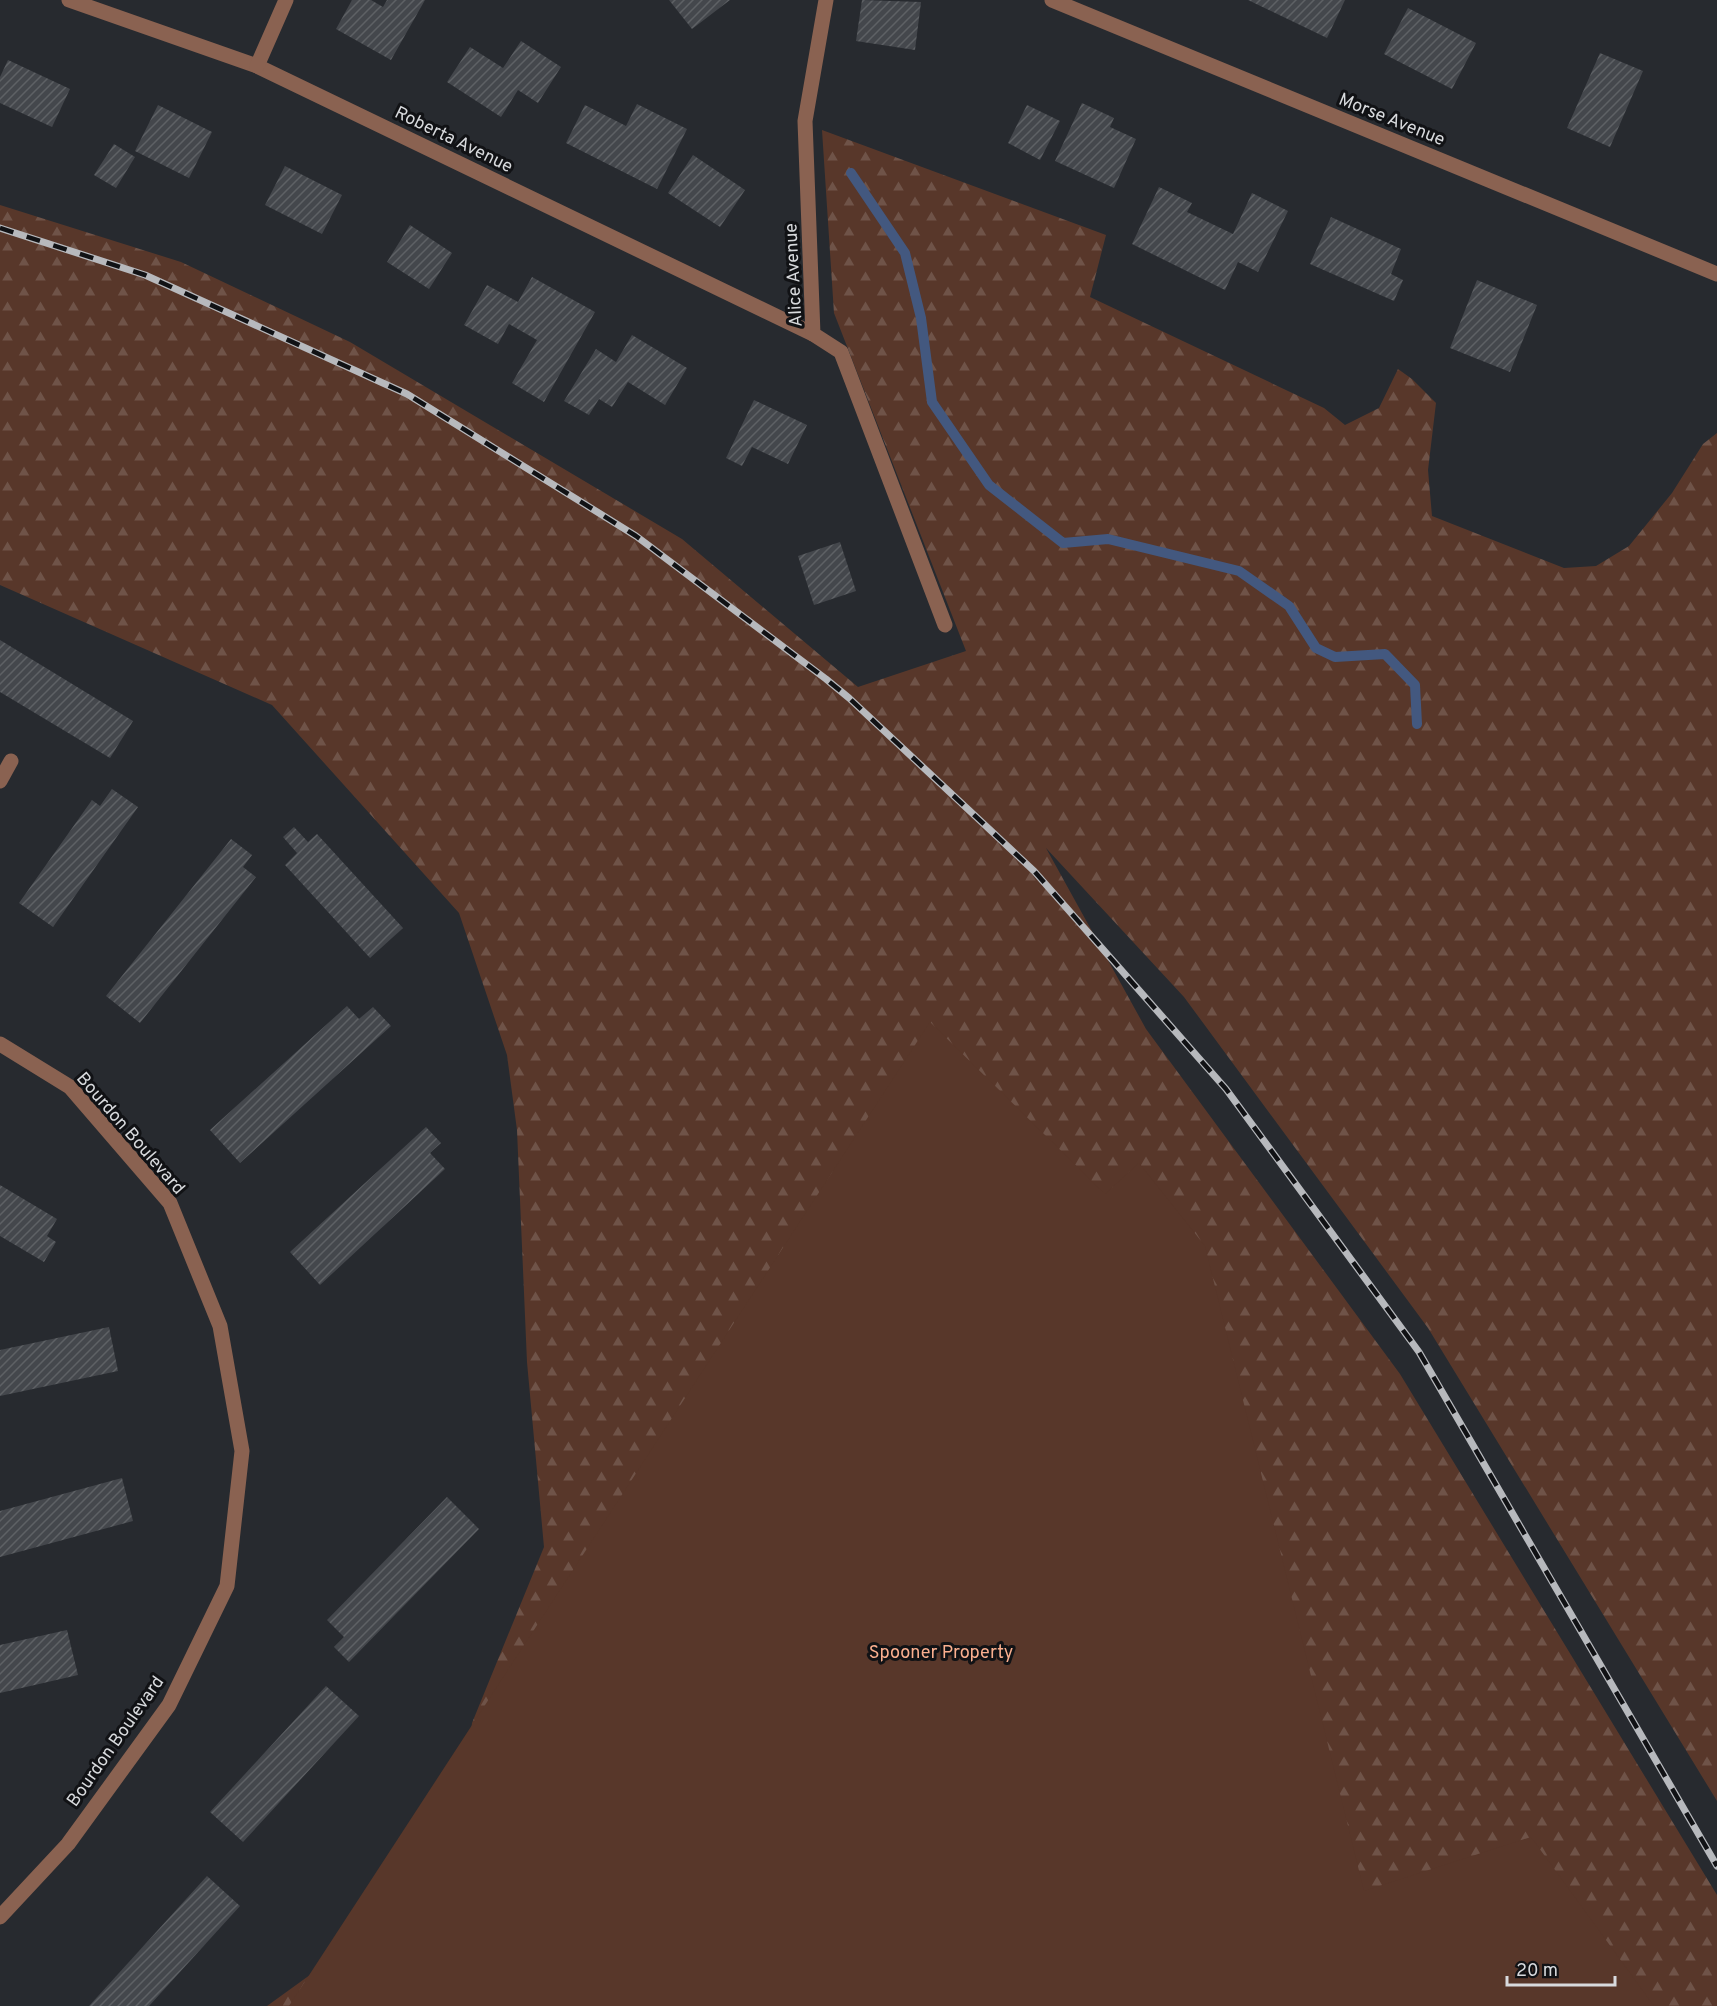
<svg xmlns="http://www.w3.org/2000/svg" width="1717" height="2006" font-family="Overpass,sans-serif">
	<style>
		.forest { fill: url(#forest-firs) }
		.park { fill: #58372a }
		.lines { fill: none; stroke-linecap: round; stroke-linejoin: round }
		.stream { stroke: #43587f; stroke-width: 10 }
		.building { fill: url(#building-hatch) }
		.minor { stroke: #8a6251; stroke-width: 15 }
		.rail-casing { stroke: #b7b9bd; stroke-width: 7 }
		.rail { stroke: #111215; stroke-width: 4.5; stroke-dasharray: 14; stroke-linecap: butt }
		.labels { text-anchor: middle; stroke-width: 6; stroke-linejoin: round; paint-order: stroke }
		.street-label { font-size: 18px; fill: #d8dadd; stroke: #111215 }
		.park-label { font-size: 18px; fill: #faaf8f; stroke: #111215 }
	</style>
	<defs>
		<pattern id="forest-firs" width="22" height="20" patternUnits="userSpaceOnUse" patternTransform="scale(1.5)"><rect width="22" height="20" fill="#58372a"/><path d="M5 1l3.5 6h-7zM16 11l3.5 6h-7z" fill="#6f5348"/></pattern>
		<pattern id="building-hatch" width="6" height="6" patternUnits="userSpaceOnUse" patternTransform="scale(1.5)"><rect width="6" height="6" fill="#44474c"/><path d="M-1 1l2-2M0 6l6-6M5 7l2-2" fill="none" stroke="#5e6165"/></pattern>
	</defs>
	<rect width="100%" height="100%" fill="#272a2f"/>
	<path class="forest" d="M822,130L1106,235L1090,297L1324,408L1345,425L1379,408L1398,369L1412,379L1436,403L1428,470L1432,516L1564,568L1596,566L1629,546L1672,493L1703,444L1717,433V1801L1428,1328L1184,997L1046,848L1146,1029L1400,1374L1717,1895V2006H267L350,1946L462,1827L472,1723L544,1547L527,1362L517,1130L507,1055L459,913L272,705L0,585V205L181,262L350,342L682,539L858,687L966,651L834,313Z"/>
	<path class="park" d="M930,1022L1105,1194L1139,1163L1205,1246L1364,1891L1531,1837L1654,2006H289Z"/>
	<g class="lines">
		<path class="stream" d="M851,173L905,253L921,318L932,402L989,485L1063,543L1108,539L1239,571L1289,606L1316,648L1335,657L1385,654L1415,685L1417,724"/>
	</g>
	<g class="building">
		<path d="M352,0H371L383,7L387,0H425L391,60L336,29Z"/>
		<path d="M669,0H730L692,29Z"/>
		<path d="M862,0L921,2L915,50L856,41Z"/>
		<path d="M1248,0H1345L1327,38Z"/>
		<path d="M1408,8L1476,43L1452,89L1384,54Z"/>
		<path d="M521,41L561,67L538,103L518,90L501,117L447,82L470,47L503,68Z"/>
		<path d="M1600,53L1643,71L1610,147L1567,128Z"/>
		<path d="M8,60L70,89L52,127L0,103V77Z"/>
		<path d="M1082,103L1114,118L1110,127L1136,139L1114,188L1055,161Z"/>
		<path d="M637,104L687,129L657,189L566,143L585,105L626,126Z"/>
		<path d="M158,105L212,132L189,178L135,151Z"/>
		<path d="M1027,105L1060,121L1040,160L1008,143Z"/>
		<path d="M114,144L135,157L116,188L94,175Z"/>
		<path d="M693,155L745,190L720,227L668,193Z"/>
		<path d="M285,166L342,195L322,234L265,205Z"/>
		<path d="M1159,187L1192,203L1187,212L1233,234L1252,193L1288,211L1258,272L1238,262L1225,290L1132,244Z"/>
		<path d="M1331,217L1401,249L1391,274L1403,280L1394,301L1310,264Z"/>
		<path d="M410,225L452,253L429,289L387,262Z"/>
		<path d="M532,277L595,312L544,402L512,383L537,340L509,324L498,344L464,325L487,285L518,302Z"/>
		<path d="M1477,280L1537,305L1510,372L1450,348Z"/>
		<path d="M632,335L687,368L665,405L628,382L612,407L599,399L589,415L564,401L596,349L616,362Z"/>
		<path d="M754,400L807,425L788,464L752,447L742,466L726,458Z"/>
		<path d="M840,542L856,591L814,605L798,556Z"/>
		<path d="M0,640L133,721L110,758L0,692Z"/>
		<path d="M112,789L138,807L53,927L19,903L92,800L100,806Z"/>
		<path d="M294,827L308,842L317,834L403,928L370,958L285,865L297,853L283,837Z"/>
		<path d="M231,839L252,855L243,867L256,877L140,1023L106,996Z"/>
		<path d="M347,1006L359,1019L373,1007L391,1026L240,1163L210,1130Z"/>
		<path d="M426,1127L441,1143L430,1153L445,1169L320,1285L290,1252Z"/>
		<path d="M0,1185L57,1219L47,1236L56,1242L44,1262L0,1236Z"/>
		<path d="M109,1327L118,1371L0,1396V1350Z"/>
		<path d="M122,1478L133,1521L0,1557V1511Z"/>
		<path d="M447,1497L479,1529L349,1662L334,1647L344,1637L327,1620Z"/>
		<path d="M67,1630L78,1675L0,1693V1645Z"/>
		<path d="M326,1686L359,1716L243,1842L210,1812Z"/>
		<path d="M207,1876L240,1906L149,2006H89Z"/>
	</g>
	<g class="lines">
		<g class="minor">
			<path d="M69,0L257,66L813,334"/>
			<path d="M826,0L805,121L813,334L841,352L945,625"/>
			<path d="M1052,0L1717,274"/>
			<path d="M257,66L286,0"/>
			<path d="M0,781L11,761"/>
			<path d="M0,1044L70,1087L170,1203L220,1326L242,1451L227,1586L169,1705L68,1844L0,1917"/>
		</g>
		<defs>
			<path id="rail" d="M0,228L145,275L407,394L636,536L826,679L849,698L1034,871L1226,1089L1419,1352L1717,1866"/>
		</defs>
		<use href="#rail" class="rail-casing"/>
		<use href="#rail" class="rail"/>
	</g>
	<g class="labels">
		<g class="street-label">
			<text transform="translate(1392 119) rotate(22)" y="6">Morse Avenue</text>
			<text transform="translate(454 139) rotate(26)" y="6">Roberta Avenue</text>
			<text transform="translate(793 275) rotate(-93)" y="6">Alice Avenue</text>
			<text transform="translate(131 1133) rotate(49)" y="6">Bourdon Boulevard</text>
			<text transform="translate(115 1741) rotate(-55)" y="6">Bourdon Boulevard</text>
		</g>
		<g class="park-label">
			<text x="941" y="1658">Spooner Property</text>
		</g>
	</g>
	<path d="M1507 1976v9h108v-9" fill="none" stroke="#d8dadd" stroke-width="3"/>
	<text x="1516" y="1976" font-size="18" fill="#d8dadd" stroke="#111215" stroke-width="4.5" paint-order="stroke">20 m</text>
</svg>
